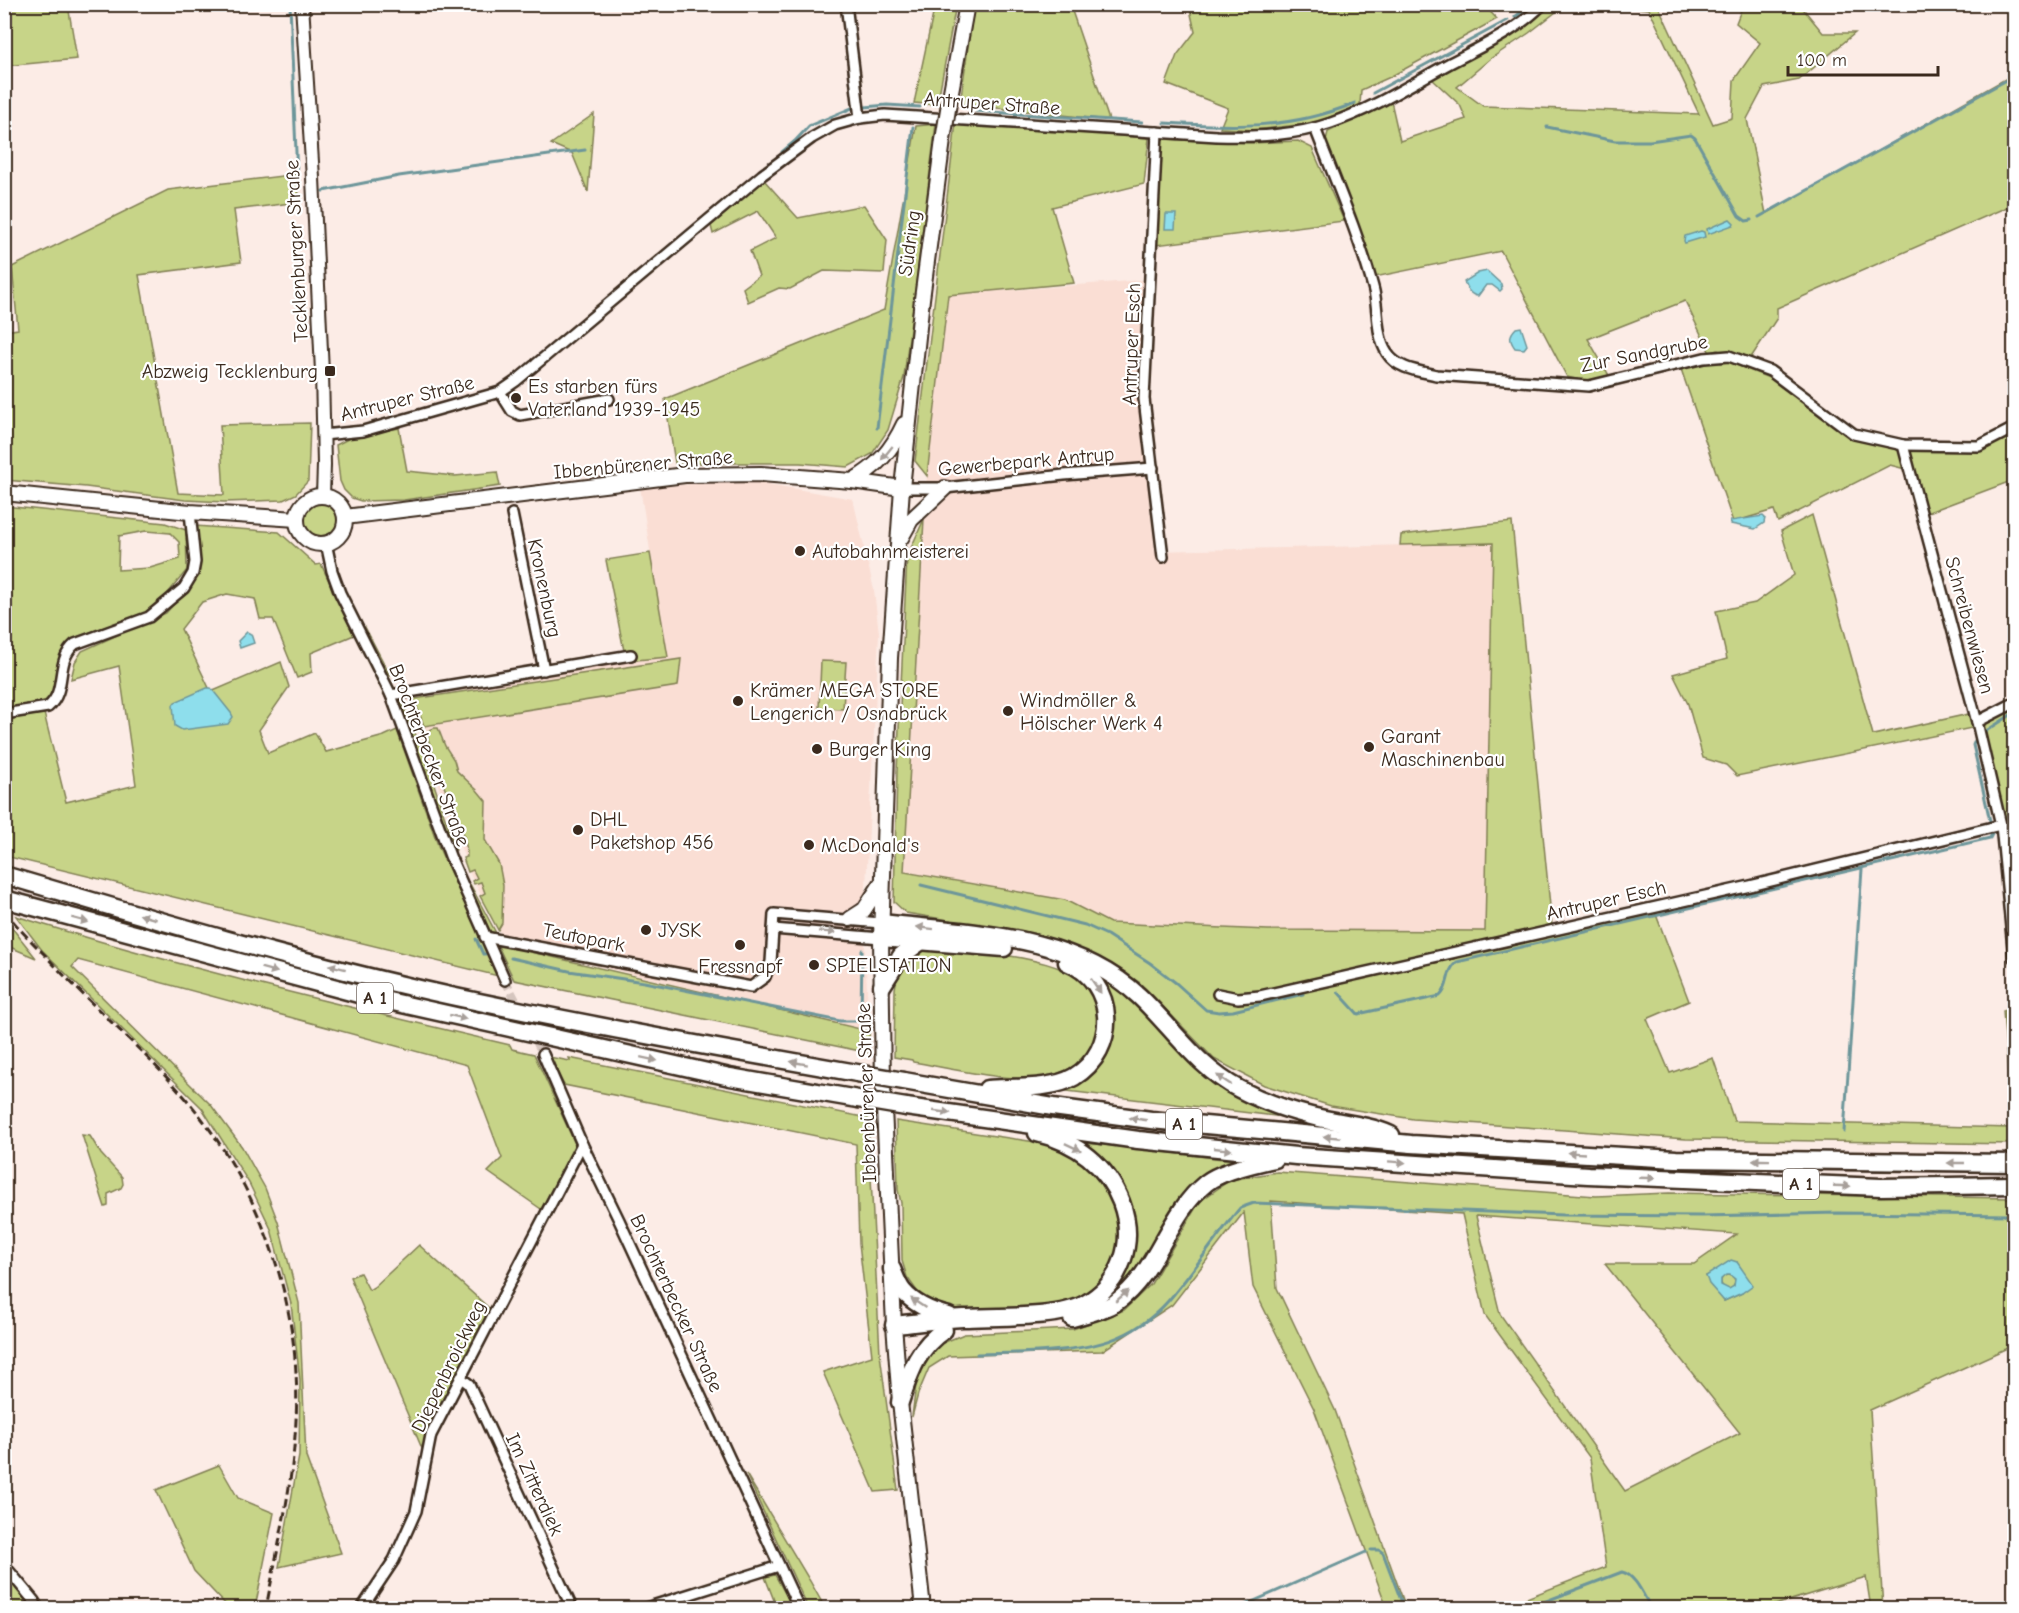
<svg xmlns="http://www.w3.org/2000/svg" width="2019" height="1613" font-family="'Comic Neue',sans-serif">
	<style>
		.built { fill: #faded4 }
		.green { fill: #c7d488; stroke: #817f53; stroke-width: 1.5; fill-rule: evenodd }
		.water { fill: #8edeec; stroke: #6d969a; stroke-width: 1.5; fill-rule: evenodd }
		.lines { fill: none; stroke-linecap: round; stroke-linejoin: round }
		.stream { stroke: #6d969a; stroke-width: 3 }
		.minor-tunnel { stroke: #d5c5be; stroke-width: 9; stroke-dasharray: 9 4.5; stroke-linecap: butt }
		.minor-casing { stroke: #3b2a1e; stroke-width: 14 }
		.tertiary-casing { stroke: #3b2a1e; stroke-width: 16 }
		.secondary-casing { stroke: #3b2a1e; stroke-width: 18 }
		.motorway-casing { stroke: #3b2a1e; stroke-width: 21 }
		.minor { stroke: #fff; stroke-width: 9 }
		.tertiary { stroke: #fff; stroke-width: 12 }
		.secondary { stroke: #fff; stroke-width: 14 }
		.motorway { stroke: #fff; stroke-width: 16 }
		.rail { stroke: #3b2a1e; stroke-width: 3; stroke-dasharray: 9 4.5; stroke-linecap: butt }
		.secondary-bridge-casing { stroke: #3b2a1e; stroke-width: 18; stroke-linecap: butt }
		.motorway-bridge-casing { stroke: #3b2a1e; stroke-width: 21; stroke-linecap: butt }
		.secondary-bridge { stroke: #fff; stroke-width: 14 }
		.motorway-bridge { stroke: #fff; stroke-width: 16 }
		.oneway { fill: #a79f9a }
		.poi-dot { fill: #3b2a1e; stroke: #fff; stroke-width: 2 }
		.labels { text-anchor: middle; stroke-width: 4.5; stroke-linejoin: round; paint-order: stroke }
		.shield { fill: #fff; stroke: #766a62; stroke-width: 1.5 }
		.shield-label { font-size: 18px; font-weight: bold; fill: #3b2a1e }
		.street-label { font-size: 20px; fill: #3b2a1e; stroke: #fff }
		.poi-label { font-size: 20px; fill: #3b2a1e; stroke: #fff; text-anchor: start }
	</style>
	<rect width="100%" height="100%" fill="#fcece6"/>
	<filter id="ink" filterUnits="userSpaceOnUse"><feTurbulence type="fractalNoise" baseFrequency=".0167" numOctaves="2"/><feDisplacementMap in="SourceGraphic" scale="12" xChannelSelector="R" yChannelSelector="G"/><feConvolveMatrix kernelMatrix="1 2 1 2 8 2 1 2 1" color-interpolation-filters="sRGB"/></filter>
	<g filter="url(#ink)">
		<g class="built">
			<path d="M1143,280L1138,396L1155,551L1493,543L1485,931L1268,930L1110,923L1065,900L904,872L925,494L948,295Z"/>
			<path d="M751,481L853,499L874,590L879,633L864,925L869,1031L506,944L471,876L406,696L626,661L667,657L640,487Z"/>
		</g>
		<g class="green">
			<path d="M5,4L68,5L77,59L5,66Z"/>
			<path d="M935,5H956L937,105L914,103Z"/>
			<path d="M974,5H1070L1109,120L960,104Z"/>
			<path d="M1189,5H1484L1497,19L1388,78L1361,90L1360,105L1315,123L1255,130L1220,128L1228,108L1166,84L1177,55L1195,32Z"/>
			<path d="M1550,5H1565L1529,33L1490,59L1457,87L1483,106L1699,114L1649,9L1596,5H1658L1713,124L1732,118L1734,80L1760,43L1736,23L1743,5H1800L1823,33H1855L1799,80L1764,87L1747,119L1766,214L2014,74V204L1777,308V318L1748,362L1718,350L1710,353L1685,301L1588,339L1610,377L1589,382L1567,377L1501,251L1375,277L1325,144L1328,132L1391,101L1400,141L1466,119L1460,105L1432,79C1474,57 1513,35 1550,5Z"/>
			<path d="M594,114L588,192L572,153L551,144Z"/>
			<path d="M956,123L1149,138L1144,184L1052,207L1074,283L948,295L927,476L915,461Z"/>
			<path d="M936,124L904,377L888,430L872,454L848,467L800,463H675L665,399L884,310L916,126Z"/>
			<path d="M1161,139L1253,143L1298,141L1312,148L1344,221L1156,245Z"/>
			<path d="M298,174L299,202L234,210L241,262L139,275L178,493L224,495L220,425L310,423L308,481L296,494L283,500L224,502L185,500L86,487L5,480V398L10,397L5,365V331L18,329L12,267L168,190Z"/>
			<path d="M764,180L798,218L864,205L887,240L884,273L824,271L790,289L779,288L748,302L743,288L759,276L750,251L776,238L758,211L713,234L711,226Z"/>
			<path d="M1729,362L1769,378L1856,440L1908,449H1979L2014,432V480L1926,513L1905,469L1890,465L1778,522L1774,510L1733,522L1681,369L1704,363Z"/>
			<path d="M399,428L407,471L455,476L497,472L500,486L404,500L361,501L352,498L344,490L340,481L336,445L352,437Z"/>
			<circle cx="322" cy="519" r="18"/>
			<path d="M4,506L165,523L186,530L187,570L159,604L145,613L77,637L72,643L62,681L55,684C47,711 29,706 5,709ZM146,531L170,533L179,542L180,559L150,568L118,570L119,536Z"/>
			<path d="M1812,515L1873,735L1969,714L1972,728L1737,776L1726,765L1703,758L1688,704L1673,674L1727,659L1716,611L1755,603L1794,575L1781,531Z"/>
			<path d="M924,519L904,872L1065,900L1110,923L1268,930L1485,931L1493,543L1400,545L1401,535L1512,522L1553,936L1655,912L1689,1001L1647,1019L1670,1073L1713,1058L1734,1121L2012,1128L2003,1011L2013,1008L2014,1144L1686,1139L1413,1119L1331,1106L1264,1085L1214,1059L1139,982L1100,959L1039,935L906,913L894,902L897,771L907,557Z"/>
			<path d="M195,526L279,532L316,565L321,564L354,635L311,653L312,672L297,678L273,619H260L255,599L227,594L202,602L181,629L211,692L281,662L289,687L259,730L268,753L315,733L326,752L384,736L397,730L439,848L498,976L5,856V720L44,713L66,802L136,785L119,666L71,679L75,662L82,651L166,613L199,576Z"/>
			<path d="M650,553L668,657L626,661L606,560Z"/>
			<path d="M365,627L390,675L387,676L363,628Z"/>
			<path d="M681,659L678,686L424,726L414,699Z"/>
			<path d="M821,661L846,662L843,709L819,708Z"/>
			<path d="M401,700L425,757L456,851L449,840L415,742L399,704Z"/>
			<path d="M2014,707V844L2008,847L2006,823L1983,725Z"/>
			<path d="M434,728H438L445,746L454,760L457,771L477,790L486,801L485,840L499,864L503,885L502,923L498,930L480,896L485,893L481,882L474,884L472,881L477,878L473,870L468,872L463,858L467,857C467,846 464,833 457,824L428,739V731Z"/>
			<path d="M470,884L496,933L491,932C481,917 475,902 470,884Z"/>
			<path d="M16,916C178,967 344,1006 510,1045L512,1049L534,1054L576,1146L541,1209L488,1172L502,1158L467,1065L78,960L72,967L211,1105L242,1147L265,1188L278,1222L299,1303L306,1457L341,1553L279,1567L299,1456L300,1380L291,1304L271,1229L249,1183L202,1108L42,950Z"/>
			<path d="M4,919H5L36,958L5,945Z"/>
			<path d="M497,944L869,1031L870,1053L514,980Z"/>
			<path d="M919,951C950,949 980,952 1010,956C1058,964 1112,977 1096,1039C1090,1060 1068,1072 1048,1076C1012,1084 950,1068 913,1062L912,1060L894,1057L895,989L897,977L901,966Z"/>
			<path d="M1087,970L1126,989L1189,1056L1300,1119L1050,1089L1108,1039Z"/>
			<path d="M549,1057L570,1061L569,1058L868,1118L880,1354L898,1490L875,1492L823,1372L872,1356L859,1243L856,1144L564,1085Z"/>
			<path d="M896,1121L1042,1143L1068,1152L1095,1171L1115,1204L1121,1241L1111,1271L1088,1294L1064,1304L1038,1308L962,1310L948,1308L929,1302L919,1294L907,1277L902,1261L901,1203L898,1190Z"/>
			<path d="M82,1135L90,1136L101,1154L122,1177L123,1184L121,1188L108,1194V1206L105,1207Z"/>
			<path d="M1078,1143L1096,1144L1240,1161L1222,1169L1121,1295L1093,1303L1132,1226Z"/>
			<path d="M1277,1172L1596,1196L1669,1193L2014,1198V1345L1870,1410L1883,1608H1871L1866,1577L1765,1608H1501L1606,1567L1590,1458L1485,1315L1462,1214L1271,1201L1277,1288L1335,1410L1406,1608H1387L1314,1409L1253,1287L1244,1212L1172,1305L1102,1351L948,1356L929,1368L918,1394L912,1417L917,1376L924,1356L938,1345L964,1334L1073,1329L1124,1310L1151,1284L1199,1202L1230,1180ZM1476,1216L1737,1234L1694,1264H1605L1740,1433L1625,1491L1500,1314ZM1737,1262L1742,1293L1724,1301L1706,1276Z"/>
			<path d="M419,1245L490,1309L489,1311H493L430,1425L432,1427L423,1451L350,1277L360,1273L369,1290L374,1287Z"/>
			<circle cx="1728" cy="1282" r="7"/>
			<path d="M219,1465L238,1498L274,1513L255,1608H229L194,1571L156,1490Z"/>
			<path d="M746,1474L810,1581L825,1608H808Z"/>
			<path d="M4,1573L29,1603L32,1608H5Z"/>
			<path d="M775,1575L793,1608H777L765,1577Z"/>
		</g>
		<g class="water">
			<path d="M1166,214H1176L1175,229H1165Z"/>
			<path d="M1730,219L1734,223L1733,225L1708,234L1707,229Z"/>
			<path d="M1701,231L1704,232L1705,237L1685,243L1684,241L1685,236Z"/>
			<path d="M1487,271L1501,284L1502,289L1500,291L1492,285H1486L1478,296C1471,296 1466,288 1464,282L1478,273Z"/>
			<path d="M1521,327L1527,345L1524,349L1515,348C1509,340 1509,335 1516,328Z"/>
			<path d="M1763,516L1765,518L1764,523L1755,529L1731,524L1730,521Z"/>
			<path d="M247,632L251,634L254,643L240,648L238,641Z"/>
			<path d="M207,688H211L231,713L233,717L228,724L182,730L175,726L173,705L175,702Z"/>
			<path d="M1731,1260L1737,1262L1753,1285L1742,1293L1724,1301L1709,1284L1706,1276ZM1726,1275H1730L1735,1279L1734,1286L1729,1289L1721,1285V1279Z"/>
		</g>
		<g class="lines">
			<g class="stream">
				<path d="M290,4L297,177"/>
				<path d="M1515,17L1531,4"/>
				<path d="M1373,93L1508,20"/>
				<path d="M865,107L887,105L920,107"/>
				<path d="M976,111L1142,122"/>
				<path d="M1164,123C1232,127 1290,130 1355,103"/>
				<path d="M1547,127L1615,141H1650L1691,135L1695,138L1739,216L1746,221L1752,220"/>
				<path d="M782,152L795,141L809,126L852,108"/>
				<path d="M323,191L399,176L585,150"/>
				<path d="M1759,217L2014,76"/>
				<path d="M877,428L913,127"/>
				<path d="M1986,731L2014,713"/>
				<path d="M1976,738L1973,745L1990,821"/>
				<path d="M921,885L1085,925L1107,935L1150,963L1176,983L1206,1010L1219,1012L1233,1011L1303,994"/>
				<path d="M476,939L483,954H485"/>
				<path d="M511,958L569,971L644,982L840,1021H856L861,1016L862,950"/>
				<path d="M1338,992L1358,1014L1440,996C1450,987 1445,971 1457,962L1990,838L1992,834"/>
				<path d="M1844,1132L1862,869"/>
				<path d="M977,1354C997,1354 1017,1353 1037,1352C1091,1349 1132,1342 1169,1300C1194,1271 1215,1238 1240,1208L1254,1203L1563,1215L1702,1216L1838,1213L2014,1215"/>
				<path d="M1371,1550H1379L1383,1553L1404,1608"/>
				<path d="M1238,1608L1366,1552"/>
				<path d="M1528,1608L1622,1572C1636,1575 1644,1597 1651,1608"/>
			</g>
			<path class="minor-tunnel" d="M505,980L543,1054"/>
			<defs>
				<g id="minor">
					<path d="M846,4L860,118"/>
					<path d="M1315,128C1335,180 1358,233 1373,287C1379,307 1375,335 1387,353C1397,369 1419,371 1436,375L1589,386L1704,358L1729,356L1770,371L1854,434L1903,445L1979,446L2014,428"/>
					<path d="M1157,132L1144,399L1163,557"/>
					<path d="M500,392L512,411L520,415L609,399"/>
					<path d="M323,435L363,431L500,392L516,381L762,175L812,138L835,125L860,118L885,115L1217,136C1255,137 1294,136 1331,123C1373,109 1411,84 1450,63C1482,46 1517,31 1543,4"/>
					<path d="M1903,445L1977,722L2001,825L2014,958"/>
					<path d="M902,488H945L1064,475L1153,468"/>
					<path d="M512,514L544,670"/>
					<path d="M326,543L332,571L340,593L391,695L450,856L505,980"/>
					<path d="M391,695L631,655"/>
					<path d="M4,714L48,707C68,690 54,662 75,644L149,617L184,588L193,573L195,562L190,512"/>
					<path d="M1977,722L2014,703"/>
					<path d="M773,929L881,938"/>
					<path d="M485,937L751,987L765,977L771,962L774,914L881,923"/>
					<path d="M1218,994L1238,998L1260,996L1750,886L2001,825"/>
					<path d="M543,1054L582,1144L619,1220L799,1608"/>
					<path d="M461,1378L469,1384L572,1608"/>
					<path d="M4,1565L34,1601L38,1608"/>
					<path d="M362,1608L394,1560L416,1511L431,1435L582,1144"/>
					<path d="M646,1608L779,1566"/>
				</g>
				<path id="tertiary" d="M302,4L313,178L322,372L324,465L323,496"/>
				<g id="secondary">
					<path d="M950,97L967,4"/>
					<path d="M852,481C877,467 892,450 904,424"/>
					<path d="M4,493L190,512L297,519"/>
					<circle cx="321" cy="520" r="24"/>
					<path d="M345,517L685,475L761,474L852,481L902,488"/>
					<path d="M901,538L911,520L945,488"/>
					<path d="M850,919L864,910L881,884"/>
					<path d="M923,1608L900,1402L894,1325L883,1086L881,938L890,658L902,488L922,299L943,140"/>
				</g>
				<g id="motorway">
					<path d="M4,875C152,919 301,963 451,996C586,1025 721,1049 857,1073"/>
					<path d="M4,899L366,996L730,1077L858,1099"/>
					<path d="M881,923C968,933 1072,933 1139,996C1172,1027 1198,1068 1239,1089C1262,1101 1287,1110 1311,1116C1338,1123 1366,1124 1391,1135"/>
					<path d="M881,938L1004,948"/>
					<path d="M882,986L901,956L920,942"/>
					<path d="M904,1081L1053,1107L1151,1120L1411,1144L1676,1159L2014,1163"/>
					<path d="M987,1089C1012,1087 1052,1090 1074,1077C1119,1050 1117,982 1067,962"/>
					<path d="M906,1107L1138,1140L1296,1156L1588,1175L1881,1187L2014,1185"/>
					<path d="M892,1269C895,1276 898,1285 903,1291C914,1304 932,1312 949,1316"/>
					<path d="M1072,1318C1086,1314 1102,1311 1115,1303C1158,1273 1166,1216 1206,1183C1221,1171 1256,1163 1275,1159"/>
					<path d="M894,1325C917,1323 940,1319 963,1318C995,1316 1059,1319 1085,1304C1122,1283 1136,1242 1121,1202C1106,1164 1076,1142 1037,1133"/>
					<path d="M900,1402C910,1373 917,1348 944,1330"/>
				</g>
			</defs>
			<use href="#minor" class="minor-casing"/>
			<use href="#tertiary" class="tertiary-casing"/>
			<use href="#secondary" class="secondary-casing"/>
			<use href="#motorway" class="motorway-casing"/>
			<use href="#minor" class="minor"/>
			<use href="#tertiary" class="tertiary"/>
			<use href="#secondary" class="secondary"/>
			<use href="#motorway" class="motorway"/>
			<path class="rail" d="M4,910C16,926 30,940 44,954C85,999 131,1039 172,1083C255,1172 303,1298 296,1420C293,1484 278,1546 266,1608"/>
			<defs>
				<path id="secondary-bridge" d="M943,140L950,97"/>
				<g id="motorway-bridge">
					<path d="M857,1073L904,1081"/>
					<path d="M858,1099L906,1107"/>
				</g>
			</defs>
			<use href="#secondary-bridge" class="secondary-bridge-casing"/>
			<use href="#motorway-bridge" class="motorway-bridge-casing"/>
			<use href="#secondary-bridge" class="secondary-bridge"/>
			<use href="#motorway-bridge" class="motorway-bridge"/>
		</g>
		<defs><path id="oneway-solid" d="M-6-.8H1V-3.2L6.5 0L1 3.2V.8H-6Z" transform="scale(1.5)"/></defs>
		<g class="oneway">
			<use href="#oneway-solid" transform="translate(887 453) rotate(129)"/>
			<use href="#oneway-solid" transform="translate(148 917) rotate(-164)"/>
			<use href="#oneway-solid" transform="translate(80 920) rotate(15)"/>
			<use href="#oneway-solid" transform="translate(925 928) rotate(-173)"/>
			<use href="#oneway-solid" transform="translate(827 932) rotate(4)"/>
			<use href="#oneway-solid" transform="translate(337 967) rotate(-166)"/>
			<use href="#oneway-solid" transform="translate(269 970) rotate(15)"/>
			<use href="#oneway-solid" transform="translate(1096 986) rotate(55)"/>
			<use href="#oneway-solid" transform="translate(458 1017) rotate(13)"/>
			<use href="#oneway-solid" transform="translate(649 1059) rotate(12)"/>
			<use href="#oneway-solid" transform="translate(799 1063) rotate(-170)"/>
			<use href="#oneway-solid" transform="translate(1224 1080) rotate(-146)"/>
			<use href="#oneway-solid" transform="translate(942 1112) rotate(8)"/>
			<use href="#oneway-solid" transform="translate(1138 1119) rotate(-172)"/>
			<use href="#oneway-solid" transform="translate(1332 1137) rotate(-175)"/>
			<use href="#oneway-solid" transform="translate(1073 1147) rotate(25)"/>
			<use href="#oneway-solid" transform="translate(1223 1149) rotate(6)"/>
			<use href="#oneway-solid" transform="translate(1576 1153) rotate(-177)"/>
			<use href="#oneway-solid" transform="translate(1761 1160) rotate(-179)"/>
			<use href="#oneway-solid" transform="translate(1397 1162) rotate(4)"/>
			<use href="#oneway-solid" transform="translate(1956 1163) rotate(-180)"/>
			<use href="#oneway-solid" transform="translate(1647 1178) rotate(2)"/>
			<use href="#oneway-solid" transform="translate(1842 1186) rotate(2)"/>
			<use href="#oneway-solid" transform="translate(1122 1296) rotate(-41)"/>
			<use href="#oneway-solid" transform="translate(918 1303) rotate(-146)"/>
		</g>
	</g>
	<g class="poi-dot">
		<rect x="324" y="365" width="12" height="12" rx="3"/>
		<circle cx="516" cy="398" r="6"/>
		<circle cx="800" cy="551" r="6"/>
		<circle cx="738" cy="701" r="6"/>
		<circle cx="1008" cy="711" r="6"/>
		<circle cx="1369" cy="747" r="6"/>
		<circle cx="817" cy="749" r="6"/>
		<circle cx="578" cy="830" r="6"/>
		<circle cx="809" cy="845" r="6"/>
		<circle cx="646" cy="930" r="6"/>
		<circle cx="740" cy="945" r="6"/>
		<circle cx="814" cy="965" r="6"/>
	</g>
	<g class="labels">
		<g class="shield">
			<rect x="357" y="983" width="36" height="30" rx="4.5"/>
			<rect x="1166" y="1109" width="36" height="30" rx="4.5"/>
			<rect x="1783" y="1169" width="36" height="30" rx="4.5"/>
		</g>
		<g class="shield-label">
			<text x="375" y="1004">A 1</text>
			<text x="1184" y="1130">A 1</text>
			<text x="1801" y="1190">A 1</text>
		</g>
		<g class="street-label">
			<text transform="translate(992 103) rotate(4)" y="7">Antruper Straße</text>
			<text transform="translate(909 243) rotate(-82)" y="7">Südring</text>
			<text transform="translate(296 251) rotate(-93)" y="7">Tecklenburger Straße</text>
			<text transform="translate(1131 344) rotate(-88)" y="7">Antruper Esch</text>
			<text transform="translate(1644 353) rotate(-11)" y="7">Zur Sandgrube</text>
			<text transform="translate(407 398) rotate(-14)" y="7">Antruper Straße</text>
			<text transform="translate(1026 461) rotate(-5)" y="7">Gewerbepark Antrup</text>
			<text transform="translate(643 464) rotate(-5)" y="7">Ibbenbürener Straße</text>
			<text transform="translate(545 588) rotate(78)" y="7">Kronenburg</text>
			<text transform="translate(1970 625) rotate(75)" y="7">Schreibenwiesen</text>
			<text transform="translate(430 755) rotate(69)" y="7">Brochterbecker Straße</text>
			<text transform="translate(1606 900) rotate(-13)" y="7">Antruper Esch</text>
			<text transform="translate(584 937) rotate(11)" y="7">Teutopark</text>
			<text transform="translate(866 1093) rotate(-92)" y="7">Ibbenbürener Straße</text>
			<text transform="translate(677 1303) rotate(65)" y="7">Brochterbecker Straße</text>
			<text transform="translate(448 1366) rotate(-64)" y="7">Diepenbroickweg</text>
			<text transform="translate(535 1484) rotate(65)" y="7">Im Zitterdiek</text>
		</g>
		<g class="poi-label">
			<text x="318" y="378" text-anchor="end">Abzweig Tecklenburg</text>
			<text x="528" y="393">Es starben fürs<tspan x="528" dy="23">Vaterland 1939-1945</tspan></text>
			<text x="812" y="558">Autobahnmeisterei</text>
			<text x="750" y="697">Krämer MEGA STORE<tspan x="750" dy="23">Lengerich / Osnabrück</tspan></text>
			<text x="1020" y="707">Windmöller &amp;<tspan x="1020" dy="23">Hölscher Werk 4</tspan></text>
			<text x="1381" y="743">Garant<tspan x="1381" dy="23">Maschinenbau</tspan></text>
			<text x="829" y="756">Burger King</text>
			<text x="590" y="826">DHL<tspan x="590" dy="23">Paketshop 456</tspan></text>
			<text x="821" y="852">McDonald's</text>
			<text x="658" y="937">JYSK</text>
			<text x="826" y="972">SPIELSTATION</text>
			<text x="740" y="973" text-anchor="middle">Fressnapf</text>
		</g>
	</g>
	<rect width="2019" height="1613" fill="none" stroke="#fff" stroke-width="24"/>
	<rect x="12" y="12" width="1995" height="1589" fill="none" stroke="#3b2a1e" stroke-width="2" filter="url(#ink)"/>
	<path d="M1788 66v9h150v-9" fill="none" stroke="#3b2a1e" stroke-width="3"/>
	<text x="1797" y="66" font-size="18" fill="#3b2a1e" stroke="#ffffff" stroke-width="4.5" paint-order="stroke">100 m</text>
</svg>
